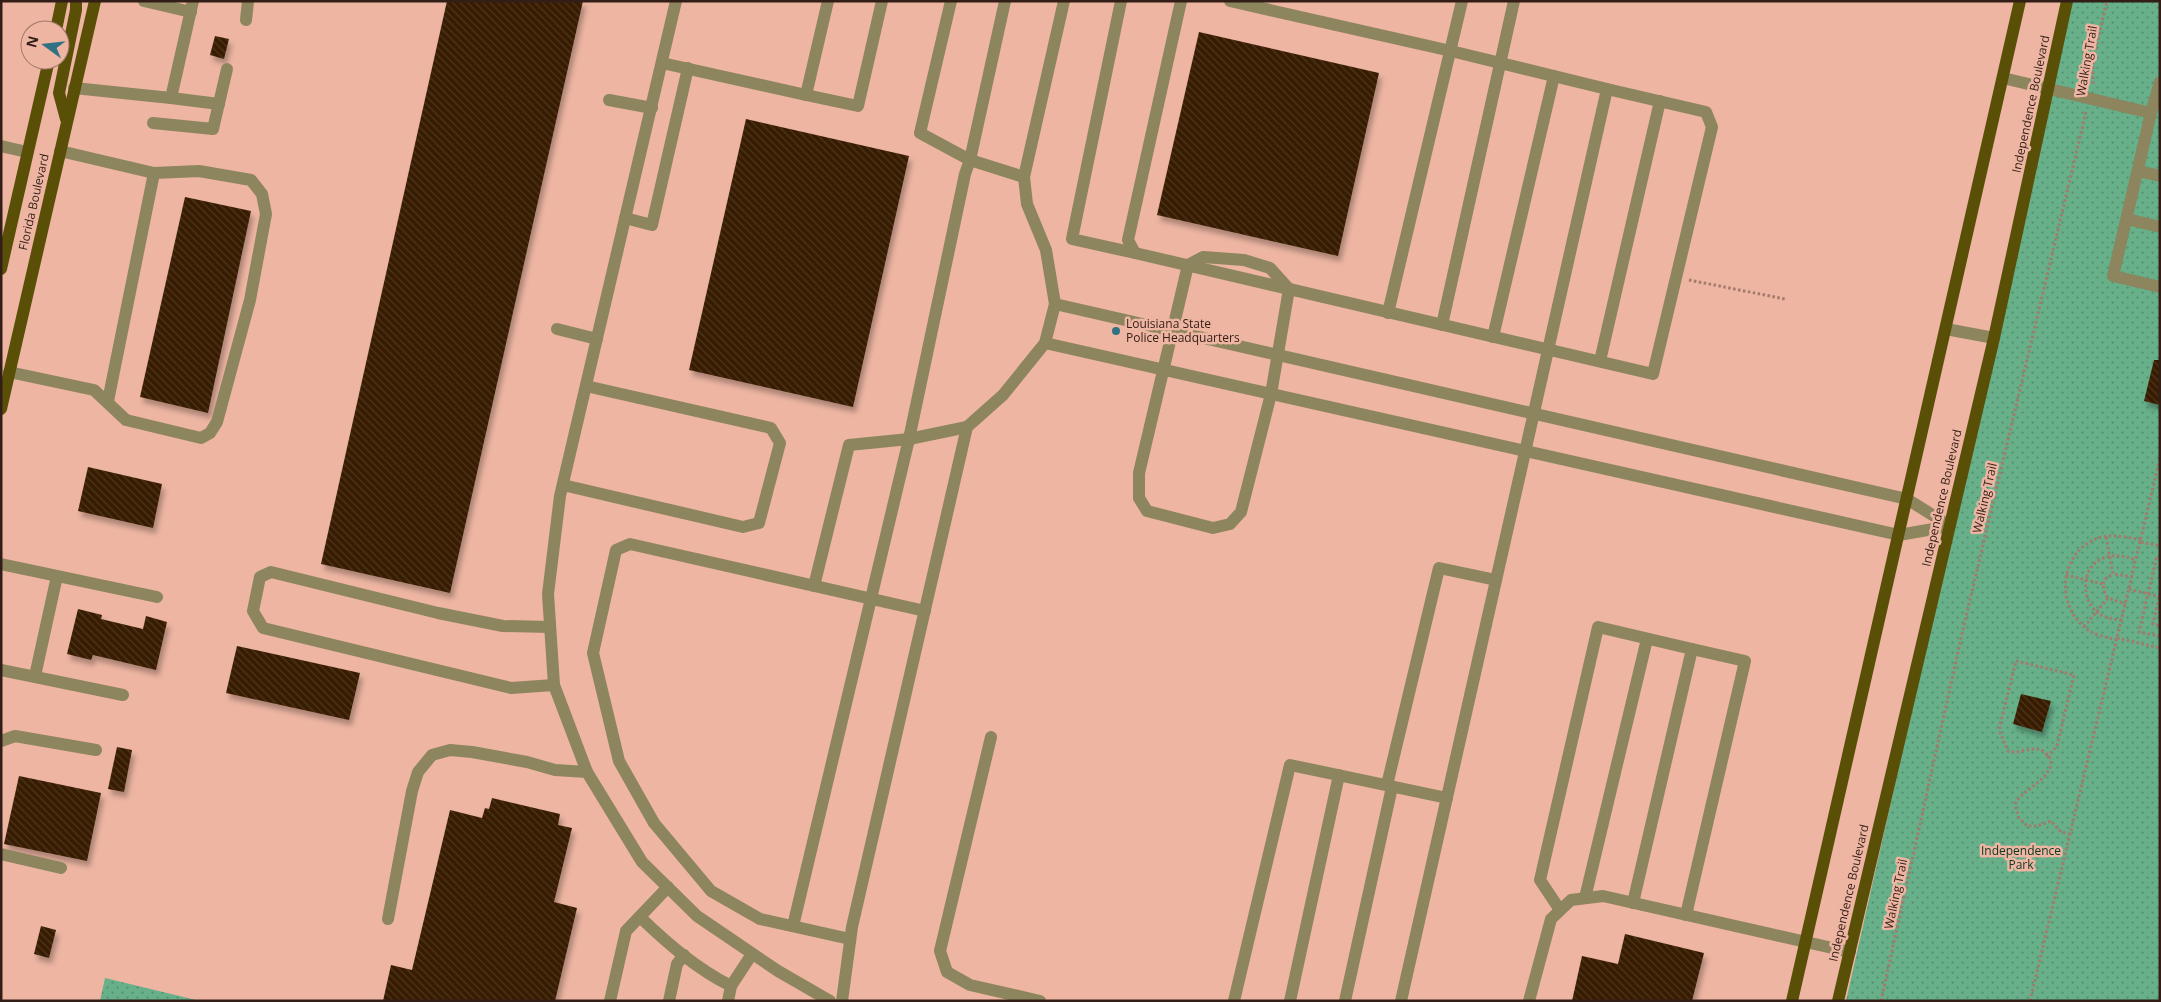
<svg xmlns="http://www.w3.org/2000/svg" width="2161" height="1002" font-family="'Open Sans',sans-serif">
	<style>
		.park { fill: url(#park-dots) }
		.building { fill: url(#building-back-hatch); filter: url(#shadow) }
		.lines { fill: none; stroke-linecap: round; stroke-linejoin: round }
		.path { stroke: #a47a6c; stroke-width: 3; stroke-dasharray: 2.5 2.5; stroke-linecap: butt }
		.minor { stroke: #8c855d; stroke-width: 12 }
		.major { stroke: #5a4f07; stroke-width: 12 }
		.poi-dot { fill: #307184; stroke: #edb5a2; stroke-width: 2 }
		.labels { text-anchor: middle; stroke-width: 5; stroke-linejoin: round; paint-order: stroke }
		.street-label { font-size: 12px; fill: #331e17; stroke: #edb5a2 }
		.poi-label { font-size: 12px; fill: #331e17; stroke: #edb5a2; text-anchor: start }
		.park-label { font-size: 12px; fill: #083823; stroke: #edb5a2 }
	</style>
	<defs>
		<pattern id="park-dots" width="8" height="8" patternUnits="userSpaceOnUse" patternTransform="scale(1.25)"><rect width="8" height="8" fill="#67b08a"/><path d="M2 2h.1M6 6h.1" fill="none" stroke="#558f70" stroke-width="1.8" stroke-linecap="round"/></pattern>
		<pattern id="building-back-hatch" width="6" height="6" patternUnits="userSpaceOnUse" patternTransform="scale(1.25)"><rect width="6" height="6" fill="#381d04"/><path d="M-1 5l2 2M0 0l6 6M5-1l2 2" fill="none" stroke="#4d351f"/></pattern>
		<filter id="shadow"><feDropShadow dx="3" dy="5.5" stdDeviation="2.5" flood-color="#0004"/></filter>
	</defs>
	<rect width="100%" height="100%" fill="#edb5a2"/>
	<g class="park">
		<path d="M2072,1H2160V1001H1846Z"/>
		<path d="M105,978L200,1001H100Z"/>
	</g>
	<g class="building">
		<path d="M447,1H583L450,593L321,564Z"/>
		<path d="M1199,32L1379,73L1338,256L1157,215Z"/>
		<path d="M215,36L229,39L224,59L210,55Z"/>
		<path d="M746,119L909,156L853,407L689,370Z"/>
		<path d="M185,197L251,211L208,413L140,397Z"/>
		<path d="M2154,360H2160V405L2144,401Z"/>
		<path d="M88,467L162,484L153,528L78,511Z"/>
		<path d="M78,609L102,615L101,619L143,629L146,616L167,622L156,670L93,655L91,660L67,654Z"/>
		<path d="M237,646L360,673L349,720L226,693Z"/>
		<path d="M2021,694L2051,701L2042,732L2013,724Z"/>
		<path d="M117,747L132,750L124,792L108,789Z"/>
		<path d="M19,776L101,793L87,861L4,844Z"/>
		<path d="M492,798L560,814L558,825L572,828L554,902L577,908L555,1001H383L391,965L412,970L450,810L482,818L485,808L489,809Z"/>
		<path d="M41,926L56,930L49,958L34,954Z"/>
		<path d="M1625,934L1704,953L1692,1001H1572L1582,956L1618,964Z"/>
	</g>
	<g class="lines">
		<g class="path">
			<path d="M2093,84V60L2107,1"/>
			<path d="M1689,280L1785,299"/>
			<path d="M2106,537L2113,574L2133,577"/>
			<path d="M2141,542L2160,546"/>
			<path d="M2160,557L2157,556L2139,632L2160,636"/>
			<path d="M2066,575L2103,584L2105,594L2108,598"/>
			<path d="M2103,584L2105,579L2113,574"/>
			<path d="M2129,589L2160,597"/>
			<path d="M2160,593L2153,624L2160,626"/>
			<path d="M2122,620C2114,619 2106,618 2099,614C2080,600 2080,565 2106,557C2117,554 2126,557 2136,560"/>
			<path d="M2084,627L2108,598L2126,604"/>
			<path d="M2117,638L2160,648"/>
			<path d="M2117,640C2107,637 2096,636 2088,630C2051,604 2061,543 2107,536C2118,535 2130,538 2141,540"/>
			<path d="M2047,757L2057,746L2074,675L2016,661L2000,725V732L2008,751C2019,755 2032,745 2043,751C2067,767 2030,787 2021,796C2018,799 2016,802 2015,806L2019,818L2027,826H2037L2051,821L2061,832L2070,834"/>
			<path d="M1881,1001L1963,629L2086,112"/>
			<path d="M2030,1001L2160,458"/>
		</g>
		<g class="minor">
			<path d="M144,1L191,12"/>
			<path d="M676,1L560,496L548,594L554,685L587,772L642,862L697,916L778,971L830,1001"/>
			<path d="M951,1L920,133L970,160L1005,1"/>
			<path d="M1121,1L1072,239L1135,253"/>
			<path d="M1181,1L1128,240L1135,253L1653,374L1712,127L1706,112L1607,89"/>
			<path d="M1230,1L1451,51L1607,89L1401,1001"/>
			<path d="M246,20L248,1"/>
			<path d="M662,63L806,95L828,1"/>
			<path d="M2003,78L2151,113L2113,276L2160,287"/>
			<path d="M74,88L171,98L193,1"/>
			<path d="M806,95L858,106L882,1"/>
			<path d="M171,98L219,104"/>
			<path d="M609,100L652,108"/>
			<path d="M2151,113L2160,82"/>
			<path d="M153,123L213,129L227,69"/>
			<path d="M1,146L27,152"/>
			<path d="M2138,171L2160,176"/>
			<path d="M625,218L652,225L688,68"/>
			<path d="M2127,219L2160,227"/>
			<path d="M1203,257L1244,260L1270,268L1289,289L1271,394L1241,512L1230,524L1213,528L1147,511L1139,498V473L1188,265Z"/>
			<path d="M1388,313L1462,1"/>
			<path d="M1442,325L1514,1"/>
			<path d="M557,329L597,339"/>
			<path d="M1946,329L1994,338"/>
			<path d="M1493,337L1554,76"/>
			<path d="M1045,343L1899,535L1950,526L1907,499L1055,304"/>
			<path d="M1600,361L1660,101"/>
			<path d="M9,372L94,390L126,420L201,438L210,433L217,422L250,300L266,214L262,194L251,180L199,171L154,173L60,151"/>
			<path d="M108,401L154,173"/>
			<path d="M967,427L909,439L965,174L970,160L1024,177"/>
			<path d="M563,485L743,527L759,523L780,443L771,428L586,386"/>
			<path d="M1,564L157,597"/>
			<path d="M550,627L503,626L438,613L271,572L260,577L253,611L263,628L511,688L554,685"/>
			<path d="M1,670L123,695"/>
			<path d="M35,676L57,576"/>
			<path d="M991,737L940,951L947,972L970,985L1040,1001"/>
			<path d="M1,741L15,736L96,750"/>
			<path d="M1387,785L1439,568L1496,580"/>
			<path d="M1,854L61,868"/>
			<path d="M1585,898L1647,639"/>
			<path d="M1633,903L1692,649L1745,661L1686,915"/>
			<path d="M1560,910L1540,880L1598,627L1692,649"/>
			<path d="M640,917C668,944 697,969 731,986"/>
			<path d="M388,919L412,791L418,772L432,755L450,750L472,752L527,762L555,770L587,772"/>
			<path d="M793,926L909,439L849,445L814,586"/>
			<path d="M850,939L760,919L711,891L654,823L619,761L593,653L616,550L630,544L925,611"/>
			<path d="M610,1001L626,931L668,887"/>
			<path d="M669,1001L677,964L684,955"/>
			<path d="M728,1001L731,986L752,954"/>
			<path d="M842,1001L852,927L967,427L1003,395L1045,343L1055,304L1046,250L1027,204L1024,177L1064,1"/>
			<path d="M1234,1001L1290,765L1447,798"/>
			<path d="M1290,1001L1339,775"/>
			<path d="M1345,1001L1392,787"/>
			<path d="M1529,1001L1551,919L1571,900L1603,896L1850,952"/>
		</g>
		<g class="major">
			<path d="M56,30L62,1"/>
			<path d="M66,119L59,93L76,10V1"/>
			<path d="M1,269L49,60"/>
			<path d="M1,409L95,1"/>
			<path d="M1792,1001L2020,1"/>
			<path d="M1838,1001L1994,338L2067,1"/>
		</g>
	</g>
	<circle class="poi-dot" cx="1116" cy="331" r="5"/>
	<g class="labels">
		<g class="street-label">
			<text transform="translate(2087 61) rotate(-80)" y="4">Walking Trail</text>
			<text transform="translate(2031 104) rotate(-78)" y="4">Independence Boulevard</text>
			<text transform="translate(34 202) rotate(-77)" y="4">Florida Boulevard</text>
			<text transform="translate(1942 498) rotate(-77)" y="4">Independence Boulevard</text>
			<text transform="translate(1985 498) rotate(-77)" y="4">Walking Trail</text>
			<text transform="translate(1849 893) rotate(-77)" y="4">Independence Boulevard</text>
			<text transform="translate(1896 894) rotate(-78)" y="4">Walking Trail</text>
		</g>
		<g class="poi-label">
			<text x="1126" y="328">Louisiana State<tspan x="1126" dy="14">Police Headquarters</tspan></text>
		</g>
		<g class="park-label">
			<text x="2021" y="855">Independence<tspan x="2021" dy="14">Park</tspan></text>
		</g>
	</g>
	<rect width="2161" height="1002" fill="none" stroke="#331e17" stroke-width="5"/>
	<g transform="translate(45 45) rotate(285)"><circle r="24" fill="#edb5a2" stroke="#a3796a"/>
	<path d="M0-4L9 19L0 12L-9 19Z" fill="#307184"/>
	<text y="-8" font-size="14" font-weight="bold" text-anchor="middle" fill="#331e17">N</text>
	</g>
</svg>
